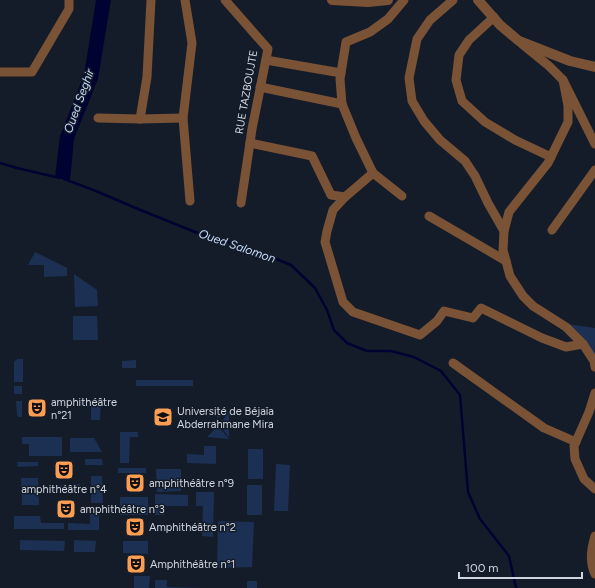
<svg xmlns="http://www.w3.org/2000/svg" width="595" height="588" font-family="Figtree,sans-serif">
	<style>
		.green { fill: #1b3053 }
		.water { fill: #000331 }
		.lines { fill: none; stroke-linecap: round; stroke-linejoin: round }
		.stream { stroke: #000331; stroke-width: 2.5 }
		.minor { stroke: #7a5235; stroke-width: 9 }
		.tertiary { stroke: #7a5235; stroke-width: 10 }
		.labels { text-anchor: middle; stroke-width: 3; stroke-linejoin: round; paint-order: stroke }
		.street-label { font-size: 11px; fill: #d0d6df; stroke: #141c29 }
		.poi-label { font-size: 11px; fill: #d0d6df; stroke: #141c29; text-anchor: start }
		.water-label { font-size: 12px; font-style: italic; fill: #c4d8f8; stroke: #141c29 }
	</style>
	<rect width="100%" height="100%" fill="#141c29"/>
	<g class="green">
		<path d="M35,252L67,268V276L44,277V265H28Z"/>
		<path d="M74,274L97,290L98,306L75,307Z"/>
		<path d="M73,316H97L98,340H73Z"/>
		<path d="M560,323L595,328V367L594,361Z"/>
		<path d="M17,359H23V382H14V362Z"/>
		<path d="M136,360V368H122V361Z"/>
		<rect x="136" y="380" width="57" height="6"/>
		<rect x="14" y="386" width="8" height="8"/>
		<path d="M16,401H22V417H19L17,415Z"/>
		<path d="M91,402H101L100,420H91Z"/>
		<path d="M210,409L228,411L218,418Z"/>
		<path d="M229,411V438L220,425Z"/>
		<path d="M218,426L229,439L207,437Z"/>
		<path d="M120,432H138V437H130L129,463H120Z"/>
		<path d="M22,437H62V456H29V444H22Z"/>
		<path d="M70,438H94L102,452H70Z"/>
		<path d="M204,446H216V464L187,463V454L204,455Z"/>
		<rect x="248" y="449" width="15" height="30"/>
		<path d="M85,459H102L103,465H85Z"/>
		<path d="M17,462H38V466L18,467Z"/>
		<path d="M276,464L290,465L288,511H274Z"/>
		<rect x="118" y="468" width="28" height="5"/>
		<path d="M156,469H181V491L157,492Z"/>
		<path d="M91,476H102L103,503H91Z"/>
		<path d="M21,478H38L39,505H22Z"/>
		<path d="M80,484V492L50,493V486Z"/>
		<rect x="247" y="485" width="15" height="30"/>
		<path d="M196,492H214L213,537L202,536L203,506H196Z"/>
		<path d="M155,494L188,495V506H164V515H155Z"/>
		<rect x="120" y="497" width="28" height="18"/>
		<path d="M90,514H99V530H68V523L90,524Z"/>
		<path d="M14,516H40L41,523H64V529H14Z"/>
		<path d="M218,521L254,522L252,567L217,568Z"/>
		<path d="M20,540L65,541L64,551L20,550Z"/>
		<path d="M74,540L96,541L95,552H74Z"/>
		<path d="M123,541H148V554L123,553Z"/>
		<path d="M134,576H150L149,588H134Z"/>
		<path d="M155,580H167V587L202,588H155Z"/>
		<rect x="247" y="581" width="10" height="7"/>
	</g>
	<path class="water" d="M96,0H111L110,6L98,79L74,139L70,181L55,177L60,136L84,75Z"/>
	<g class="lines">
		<g class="stream">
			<path d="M0,163L17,168L60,178"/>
			<path d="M64,179L96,191L138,209L195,232L254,250L291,265L315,288L327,310L334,330L347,343L367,351H391L414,357L441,371L460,395L468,492L480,519L509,556L516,588"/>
		</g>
		<g class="minor">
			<path d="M185,0L192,43L183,118L190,201"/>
			<path d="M225,0L268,49L252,129L241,203"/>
			<path d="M453,0L430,20L417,39L409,78L412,101L424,121L440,140L465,161L475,176L488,203L504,231"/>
			<path d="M494,17L469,40L459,55L456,80L462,101L485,122L515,140L551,157"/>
			<path d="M522,44L549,66L563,80L595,144"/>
			<path d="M266,60L341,73"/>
			<path d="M0,72H32L69,9V0"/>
			<path d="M563,80L568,106V122L548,163L509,212L504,231L503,250L510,276L523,296L533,306L566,327L583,344L594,361L595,367"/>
			<path d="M260,87L342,104"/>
			<path d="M98,118L140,119L183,118"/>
			<path d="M140,119L147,77L151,0"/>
			<path d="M250,143L312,156L331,195L345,197L373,173"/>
			<path d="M402,196L373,173L356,138L342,104L340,79L346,42L370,32L388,19L404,0"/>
			<path d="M345,197L333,210L327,231L325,242L343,302L353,312L420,335L437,321L444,311L473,318L481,308L542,338L566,347L583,344"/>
			<path d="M429,216L506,261"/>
			<path d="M552,230L595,170"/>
			<path d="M453,363L544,428L576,442"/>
			<path d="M595,393L589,412L574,446L575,459L584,479L595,489"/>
			<path d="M595,536C591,549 589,562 595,574"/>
		</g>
		<g class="tertiary">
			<path d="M332,0L368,2L388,0"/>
			<path d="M478,0L500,25L519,41L570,61L595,67"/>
		</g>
	</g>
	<defs>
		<symbol id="theatre-square" viewBox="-11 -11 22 22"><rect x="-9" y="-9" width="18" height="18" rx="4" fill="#fc9d54" stroke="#141c29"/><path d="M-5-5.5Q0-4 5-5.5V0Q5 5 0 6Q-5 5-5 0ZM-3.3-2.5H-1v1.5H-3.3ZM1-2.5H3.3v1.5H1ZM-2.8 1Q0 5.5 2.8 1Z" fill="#111"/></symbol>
		<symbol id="university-square" viewBox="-11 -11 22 22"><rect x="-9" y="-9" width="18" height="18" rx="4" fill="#fc9d54" stroke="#141c29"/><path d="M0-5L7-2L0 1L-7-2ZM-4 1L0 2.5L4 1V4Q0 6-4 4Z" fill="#111"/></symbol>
	</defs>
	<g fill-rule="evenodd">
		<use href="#theatre-square" x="26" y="397" width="22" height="22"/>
		<use href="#university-square" x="152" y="406" width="22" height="22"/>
		<use href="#theatre-square" x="53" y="459" width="22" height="22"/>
		<use href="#theatre-square" x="124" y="472" width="22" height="22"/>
		<use href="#theatre-square" x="55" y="498" width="22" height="22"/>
		<use href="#theatre-square" x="124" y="516" width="22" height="22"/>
		<use href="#theatre-square" x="125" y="553" width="22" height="22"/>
	</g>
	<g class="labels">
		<g class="street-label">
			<text transform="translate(246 92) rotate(-80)" y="4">RUE TAZBOUJTE</text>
		</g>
		<g class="poi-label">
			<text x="51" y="406">amphithéâtre<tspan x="51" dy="13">n°21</tspan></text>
			<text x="177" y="415">Université de Béjaïa<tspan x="177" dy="13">Abderrahmane Mira</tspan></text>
			<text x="149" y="487">amphithéâtre n°9</text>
			<text x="64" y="493" text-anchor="middle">amphithéâtre n°4</text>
			<text x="80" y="513">amphithéâtre n°3</text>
			<text x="149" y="531">Amphithéâtre n°2</text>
			<text x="150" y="568">Amphithéâtre n°1</text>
		</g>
		<g class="water-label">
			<text transform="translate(79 101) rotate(-70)" y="4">Oued Seghir</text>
			<text transform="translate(237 246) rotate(19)" y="4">Oued Salomon</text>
		</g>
	</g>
	<path d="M459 572v6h123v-6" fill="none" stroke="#d0d6df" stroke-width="2"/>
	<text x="465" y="572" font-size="12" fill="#d0d6df" stroke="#141c29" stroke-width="3" paint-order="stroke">100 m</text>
</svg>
